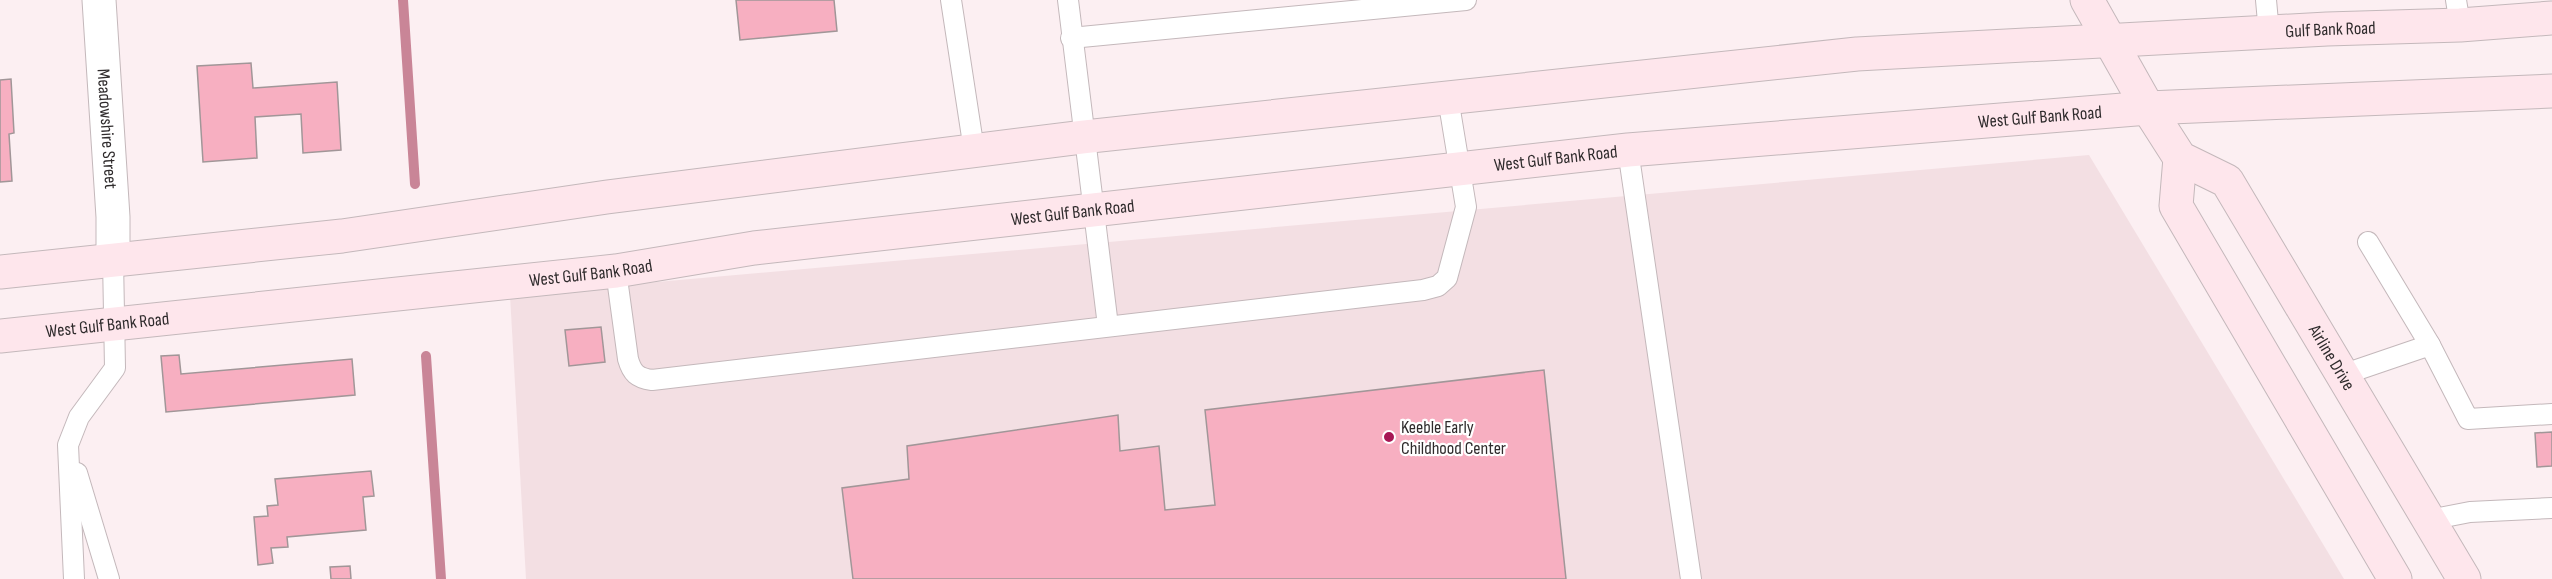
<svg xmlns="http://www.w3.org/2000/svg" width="2552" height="579" font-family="'Sofia Sans Condensed',sans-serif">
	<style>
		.built { fill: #f3dfe3 }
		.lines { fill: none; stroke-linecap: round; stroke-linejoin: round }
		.stream { stroke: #c98597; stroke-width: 10 }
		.building { fill: #f7afc1; stroke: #a19698; stroke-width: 1.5 }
		.lane-casing { stroke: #c4b8bb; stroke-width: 22 }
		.street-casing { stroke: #c4b8bb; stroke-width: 35 }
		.secondary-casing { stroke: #c4b8bb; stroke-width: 35 }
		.lane { stroke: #fff; stroke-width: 20 }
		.street { stroke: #fff; stroke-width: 33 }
		.secondary { stroke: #fee6ec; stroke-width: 33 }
		.poi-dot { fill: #a71755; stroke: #fff; stroke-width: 2 }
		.labels { text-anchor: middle; stroke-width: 4.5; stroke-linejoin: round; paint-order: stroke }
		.street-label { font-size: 18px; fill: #2f2b2c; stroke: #fff }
		.poi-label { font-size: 18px; fill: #2f2b2c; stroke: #fff; text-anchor: start }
	</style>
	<rect width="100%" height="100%" fill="#fceff2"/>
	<path class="built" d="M2089,155L2344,579H526L510,295Z"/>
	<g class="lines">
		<g class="stream">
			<path d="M403,0L415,184"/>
			<path d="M426,356L441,579"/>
		</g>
	</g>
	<g class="building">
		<path d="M736,0H834L837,31L740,40Z"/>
		<path d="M251,63L253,88L337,82L341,150L303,153L301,114L255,117L257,158L203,162L197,66Z"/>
		<path d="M11,79L14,133L9,134L12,181L0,182V80Z"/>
		<path d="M601,327L605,362L569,366L565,330Z"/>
		<path d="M179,355L181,374L352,359L355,395L166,412L161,356Z"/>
		<path d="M1544,370L1566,579H853L842,488L909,479L907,446L1118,415L1120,451L1159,446L1165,510L1215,505L1205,410Z"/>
		<path d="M2552,432V466L2537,467L2535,433Z"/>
		<path d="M371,471L374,496L363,497L366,530L287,537L288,547L271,548L273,563L258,565L254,517L268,516L267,506L278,505L275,479Z"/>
		<path d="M350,566L351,579H331L330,567Z"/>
	</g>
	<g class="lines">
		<defs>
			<g id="lane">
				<path d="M951,0L974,150"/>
				<path d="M1068,0L1108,326"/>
				<path d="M2266,0L2269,33"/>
				<path d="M2456,0L2460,25"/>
				<path d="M1071,38L1466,0"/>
				<path d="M1628,150L1691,579"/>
				<path d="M2368,242L2430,345"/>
				<path d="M616,271L628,359C632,373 637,378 652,380L1423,290L1438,286L1447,278L1466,207L1448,98"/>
				<path d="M2342,375L2430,345L2468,419L2552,414"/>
				<path d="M77,473L109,579"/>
				<path d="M2429,520L2470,512L2552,508"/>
				<path d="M74,579L68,445L79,417L115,368L113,259"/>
			</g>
			<g id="street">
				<path id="s1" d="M99,0L113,217V259"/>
			</g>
			<g id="secondary">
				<path id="s2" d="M2087,0L2148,108L2180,158L2227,181L2464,579"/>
				<path d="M2180,158L2176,206L2395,579"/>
				<path id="s3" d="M0,272L342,236L607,197L1083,137L1857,54L2327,29L2460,25L2552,18"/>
				<path id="s4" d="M0,336L616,271L754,248L1628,150L2148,108L2552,91"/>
			</g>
		</defs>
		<use href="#lane" class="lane-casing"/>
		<use href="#street" class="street-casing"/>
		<use href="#secondary" class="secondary-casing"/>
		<use href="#lane" class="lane"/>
		<use href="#street" class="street"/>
		<use href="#secondary" class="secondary"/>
	</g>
	<circle class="poi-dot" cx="1389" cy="437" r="6"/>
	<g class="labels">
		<g class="street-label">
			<text dy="6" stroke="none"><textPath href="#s3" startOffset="2344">Gulf Bank Road</textPath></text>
			<text dy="6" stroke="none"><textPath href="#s4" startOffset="2052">West Gulf Bank Road</textPath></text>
			<text dy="6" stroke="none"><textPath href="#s1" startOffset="129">Meadowshire Street</textPath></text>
			<text dy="6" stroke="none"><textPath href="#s4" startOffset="1566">West Gulf Bank Road</textPath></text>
			<text dy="6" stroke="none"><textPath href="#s4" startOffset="1080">West Gulf Bank Road</textPath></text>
			<text dy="6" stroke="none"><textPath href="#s4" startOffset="594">West Gulf Bank Road</textPath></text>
			<text dy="6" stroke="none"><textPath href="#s4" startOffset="108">West Gulf Bank Road</textPath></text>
			<text dy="6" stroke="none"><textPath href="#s2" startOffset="441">Airline Drive</textPath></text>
		</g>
		<g class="poi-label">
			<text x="1401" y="433">Keeble Early<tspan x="1401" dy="21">Childhood Center</tspan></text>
		</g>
	</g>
</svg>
